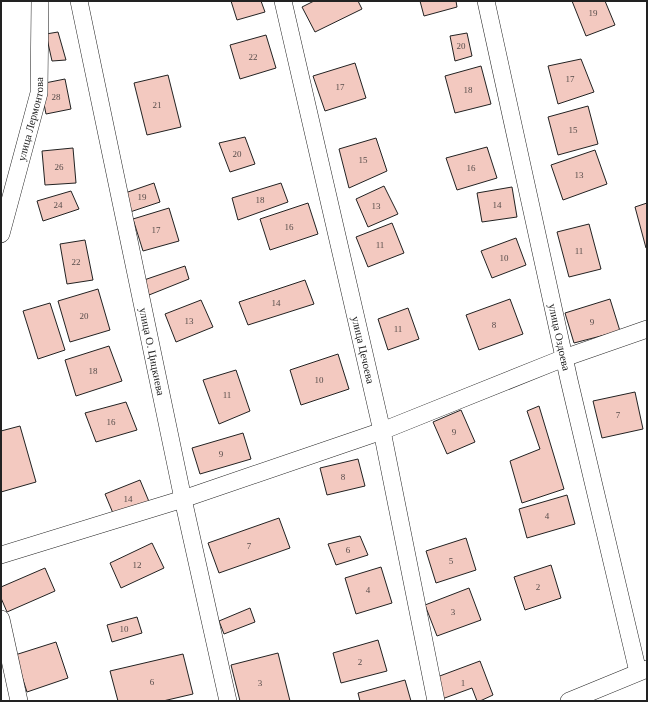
<svg xmlns="http://www.w3.org/2000/svg" width="648" height="702" font-family="Georgia,serif">
	<style>
		.building { fill: #f3c9c0; stroke: #222 }
		.lines { fill: none; stroke-linecap: round; stroke-linejoin: round }
		.minor-casing { stroke: #222; stroke-width: 18 }
		.minor { stroke: #fff; stroke-width: 17 }
		.labels { text-anchor: middle; stroke-width: 3; stroke-linejoin: round; paint-order: stroke }
		.number-label { font-size: 9px; fill: #564c4a }
		.street-label { font-size: 11px; fill: #222; stroke: #fff }
	</style>
	<rect width="100%" height="100%" fill="#fff"/>
	<g class="building">
		<path d="M231,1H261L265,12L237,20Z"/>
		<path d="M314,1H358L362,9L315,32L302,7Z"/>
		<path d="M420,1H456L457,7L424,16Z"/>
		<path d="M572,1H605L615,25L586,36Z"/>
		<path d="M58,32L66,60L52,61L46,34Z"/>
		<path d="M467,33L472,56L455,61L450,36Z"/>
		<path d="M266,35L276,68L240,79L230,45Z"/>
		<path d="M581,59L594,92L558,104L548,66Z"/>
		<path d="M355,63L366,98L325,111L313,76Z"/>
		<path d="M481,66L491,104L455,113L445,76Z"/>
		<path d="M168,75L181,127L147,135L134,83Z"/>
		<path d="M65,79L71,109L46,114L40,84Z"/>
		<path d="M588,106L598,144L558,155L548,117Z"/>
		<path d="M245,137L255,164L230,172L219,143Z"/>
		<path d="M376,138L387,171L349,188L339,149Z"/>
		<path d="M487,147L497,178L457,190L446,158Z"/>
		<path d="M73,148L76,183L45,185L42,151Z"/>
		<path d="M595,150L607,184L563,200L551,165Z"/>
		<path d="M154,183L160,202L130,212L125,193Z"/>
		<path d="M281,183L288,202L238,220L232,198Z"/>
		<path d="M384,186L398,214L368,227L356,199Z"/>
		<path d="M512,187L517,217L482,222L477,193Z"/>
		<path d="M71,191L79,209L43,221L37,201Z"/>
		<path d="M308,203L318,234L270,250L260,219Z"/>
		<path d="M647,203V248H646L635,207Z"/>
		<path d="M169,208L179,241L143,251L133,219Z"/>
		<path d="M392,223L404,253L368,267L356,237Z"/>
		<path d="M589,224L601,269L569,277L557,232Z"/>
		<path d="M516,238L526,265L492,278L481,251Z"/>
		<path d="M85,240L93,280L67,284L60,244Z"/>
		<path d="M185,266L189,279L149,295L144,280Z"/>
		<path d="M305,280L314,304L248,325L239,302Z"/>
		<path d="M98,289L110,330L70,342L58,301Z"/>
		<path d="M510,299L523,334L479,350L466,315Z"/>
		<path d="M610,299L620,331L574,343L565,313Z"/>
		<path d="M201,300L213,327L176,342L165,314Z"/>
		<path d="M50,303L65,350L38,359L23,311Z"/>
		<path d="M408,308L419,339L388,350L378,319Z"/>
		<path d="M109,346L122,381L76,396L65,360Z"/>
		<path d="M338,354L349,389L301,405L290,370Z"/>
		<path d="M236,370L250,411L219,424L203,380Z"/>
		<path d="M635,392L643,429L602,438L593,401Z"/>
		<path d="M126,402L137,430L96,442L85,413Z"/>
		<path d="M539,406L564,489L522,503L510,461L540,449L527,411Z"/>
		<path d="M461,410L475,442L447,454L433,422Z"/>
		<path d="M20,426L36,482L1,492V431Z"/>
		<path d="M243,433L251,459L200,474L192,448Z"/>
		<path d="M358,459L365,486L327,495L320,468Z"/>
		<path d="M140,480L150,504L115,518L105,494Z"/>
		<path d="M567,495L575,524L527,538L519,509Z"/>
		<path d="M279,518L290,548L219,573L208,543Z"/>
		<path d="M360,536L368,555L336,565L328,544Z"/>
		<path d="M466,538L476,570L436,583L426,551Z"/>
		<path d="M152,543L164,568L121,588L110,563Z"/>
		<path d="M551,565L561,598L525,610L514,577Z"/>
		<path d="M381,567L392,603L356,614L345,578Z"/>
		<path d="M45,568L55,591L7,612L1,598V587Z"/>
		<path d="M469,588L481,620L437,636L425,605Z"/>
		<path d="M250,608L255,622L224,634L219,621Z"/>
		<path d="M137,617L142,633L112,642L107,625Z"/>
		<path d="M378,640L387,671L341,683L333,653Z"/>
		<path d="M56,642L68,678L27,692L15,655Z"/>
		<path d="M278,653L290,701H240L231,665Z"/>
		<path d="M183,654L193,694L163,701H118L110,671Z"/>
		<path d="M480,661L493,695L480,701H477L472,688L442,699L437,677Z"/>
		<path d="M405,680L411,701H360L358,693Z"/>
	</g>
	<g class="lines">
		<defs>
			<g id="minor">
				<path id="s1" d="M79,1L183,499L228,701"/>
				<path id="s2" d="M283,1L382,431L436,701"/>
				<path id="s3" d="M486,1L569,380L638,672"/>
				<path id="s4" d="M1,234L39,93L40,1"/>
				<path d="M1,555L183,499L382,431L564,358L647,329"/>
				<path d="M1,619L19,701"/>
				<path d="M569,701L647,669"/>
			</g>
		</defs>
		<use href="#minor" class="minor-casing"/>
		<use href="#minor" class="minor"/>
	</g>
	<g class="labels">
		<g class="number-label">
			<text x="593" y="16">19</text>
			<text x="461" y="49">20</text>
			<text x="253" y="60">22</text>
			<text x="570" y="82">17</text>
			<text x="340" y="90">17</text>
			<text x="468" y="93">18</text>
			<text x="56" y="100">28</text>
			<text x="157" y="108">21</text>
			<text x="573" y="133">15</text>
			<text x="237" y="157">20</text>
			<text x="363" y="163">15</text>
			<text x="59" y="170">26</text>
			<text x="471" y="171">16</text>
			<text x="579" y="178">13</text>
			<text x="142" y="200">19</text>
			<text x="260" y="203">18</text>
			<text x="58" y="208">24</text>
			<text x="497" y="208">14</text>
			<text x="376" y="209">13</text>
			<text x="289" y="230">16</text>
			<text x="156" y="233">17</text>
			<text x="380" y="248">11</text>
			<text x="579" y="254">11</text>
			<text x="504" y="261">10</text>
			<text x="76" y="265">22</text>
			<text x="276" y="306">14</text>
			<text x="84" y="319">20</text>
			<text x="189" y="324">13</text>
			<text x="592" y="325">9</text>
			<text x="494" y="328">8</text>
			<text x="398" y="332">11</text>
			<text x="93" y="374">18</text>
			<text x="319" y="383">10</text>
			<text x="227" y="398">11</text>
			<text x="618" y="418">7</text>
			<text x="111" y="425">16</text>
			<text x="454" y="435">9</text>
			<text x="221" y="457">9</text>
			<text x="343" y="480">8</text>
			<text x="128" y="502">14</text>
			<text x="547" y="519">4</text>
			<text x="249" y="549">7</text>
			<text x="348" y="553">6</text>
			<text x="451" y="564">5</text>
			<text x="137" y="568">12</text>
			<text x="538" y="590">2</text>
			<text x="368" y="593">4</text>
			<text x="453" y="615">3</text>
			<text x="124" y="632">10</text>
			<text x="360" y="665">2</text>
			<text x="152" y="685">6</text>
			<text x="260" y="686">3</text>
			<text x="463" y="686">1</text>
		</g>
		<g class="street-label">
			<text dy="4" stroke="none"><textPath href="#s4" startOffset="119">улица Лермонтова</textPath></text>
			<text dy="4" stroke="none"><textPath href="#s3" startOffset="344">улица Оздоева</textPath></text>
			<text dy="4" stroke="none"><textPath href="#s2" startOffset="358">улица Цечоева</textPath></text>
			<text dy="4" stroke="none"><textPath href="#s1" startOffset="358">улица О. Цицкиева</textPath></text>
		</g>
	</g>
	<rect width="648" height="702" fill="none" stroke="#222222" stroke-width="4"/>
</svg>
